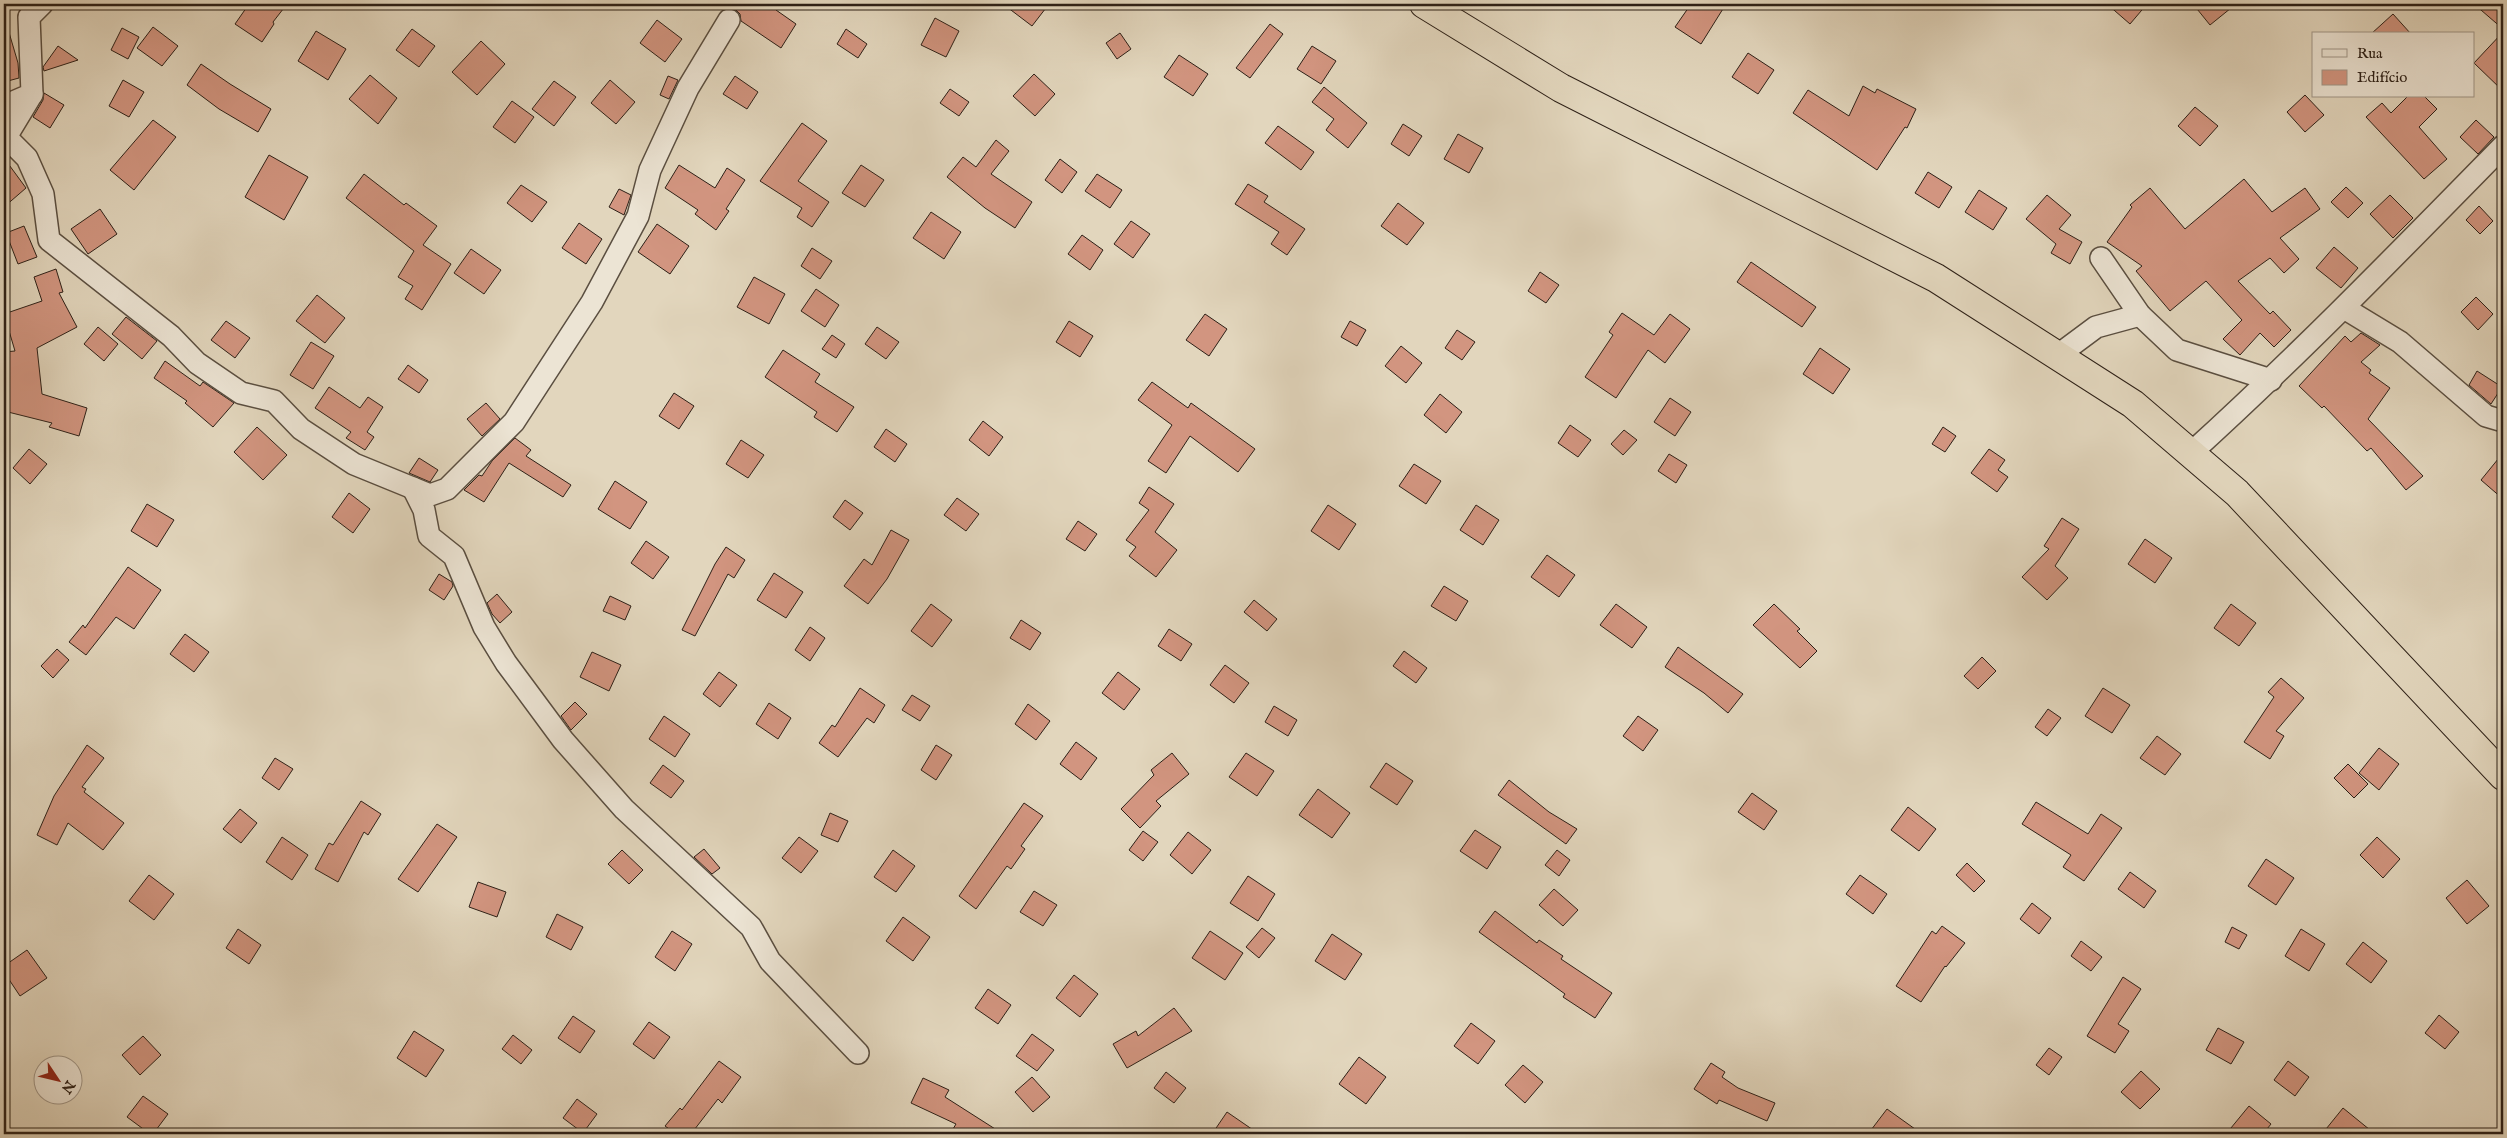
<svg xmlns="http://www.w3.org/2000/svg" width="2507" height="1138" font-family="'IM FELL English',serif">
	<style>
		.building { fill: #d29580; stroke: #2d2017 }
		.lines { fill: none; stroke-linecap: round; stroke-linejoin: round }
		.minor-casing { stroke: #5a4e40; stroke-width: 24 }
		.highway-casing { stroke: #2d2017; stroke-width: 30 }
		.minor { stroke: #ece4d4; stroke-width: 21 }
		.highway { stroke: #e2d6bd; stroke-width: 28 }
	</style>
	<rect width="100%" height="100%" fill="#e2d6bd"/>
	<filter id="stains"><feTurbulence type="fractalNoise" baseFrequency=".004" numOctaves="4"/><feColorMatrix values="0 0 0 0 .2 0 0 0 0 .09 0 0 0 0 .02 0 0 0 .5 -.17"/></filter>
	<radialGradient id="worn" r=".72"><stop offset=".6" stop-color="#630" stop-opacity="0"/><stop offset="1" stop-color="#630" stop-opacity=".3"/></radialGradient>
	<g class="building">
		<path d="M249,4H287L273,22L274,24L262,42L235,24Z"/>
		<path d="M715,4H780L776,10L796,24L781,48L741,21L740,14L736,10L730,8L723,9Z"/>
		<path d="M1003,4H1049L1032,26Z"/>
		<path d="M1691,4H1726L1701,44L1675,27Z"/>
		<path d="M2107,4H2147L2130,24Z"/>
		<path d="M2193,4H2236L2210,25Z"/>
		<path d="M2474,4H2503V29Z"/>
		<path d="M2393,14L2411,34H2371Z"/>
		<path d="M935,18L959,31L946,57L921,45Z"/>
		<path d="M657,20L682,39L665,62L640,43Z"/>
		<path d="M1270,24L1283,34L1250,78L1236,68Z"/>
		<path d="M153,27L178,46L162,66L137,48Z"/>
		<path d="M122,28L139,37L128,59L111,50Z"/>
		<path d="M4,29H8L18,63L19,78L4,82Z"/>
		<path d="M412,29L435,46L419,67L396,50Z"/>
		<path d="M846,29L867,44L858,58L837,44Z"/>
		<path d="M316,31L346,49L328,80L298,61Z"/>
		<path d="M2503,32V91L2474,63Z"/>
		<path d="M1120,33L1131,49L1117,59L1106,43Z"/>
		<path d="M481,41L505,64L477,95L452,72Z"/>
		<path d="M58,46L78,60L44,71L43,67Z"/>
		<path d="M1312,46L1336,61L1321,84L1297,69Z"/>
		<path d="M1748,53L1774,70L1758,94L1732,77Z"/>
		<path d="M1179,55L1208,74L1193,96L1164,77Z"/>
		<path d="M201,64L230,84L271,109L258,132L219,109L187,85Z"/>
		<path d="M1034,74L1055,94L1035,116L1013,96Z"/>
		<path d="M370,75L397,98L378,124L349,99Z"/>
		<path d="M668,76L678,80L669,99L660,95Z"/>
		<path d="M735,76L758,92L747,109L723,94Z"/>
		<path d="M123,80L144,92L129,117L109,106Z"/>
		<path d="M610,80L635,102L616,124L591,103Z"/>
		<path d="M554,81L576,97L554,126L532,109Z"/>
		<path d="M1863,86L1875,93L1877,89L1916,109L1907,128L1905,127L1877,170L1793,113L1808,90L1849,116Z"/>
		<path d="M1324,87L1367,123L1348,148L1326,130L1334,119L1312,102Z"/>
		<path d="M950,89L969,102L959,116L940,103Z"/>
		<path d="M44,93L64,105L50,128L33,117L43,100Z"/>
		<path d="M2305,95L2324,115L2305,132L2287,112Z"/>
		<path d="M2408,96H2424L2437,109L2419,127L2447,159L2424,179L2366,117L2382,103L2391,113Z"/>
		<path d="M512,101L534,117L515,143L493,127Z"/>
		<path d="M2195,107L2218,126L2200,146L2178,126Z"/>
		<path d="M153,120L176,137L134,190L110,170Z"/>
		<path d="M2476,120L2494,137L2478,154L2460,137Z"/>
		<path d="M802,123L827,141L798,181L829,202L812,227L797,217L802,208L760,181Z"/>
		<path d="M1403,124L1422,136L1409,156L1391,144Z"/>
		<path d="M1278,126L1314,152L1301,170L1265,143Z"/>
		<path d="M1458,134L1483,148L1469,173L1444,159Z"/>
		<path d="M996,140L1009,151L991,174L1032,202L1015,228L985,208L947,177L963,157L976,167Z"/>
		<path d="M269,155L308,177L284,220L245,197Z"/>
		<path d="M4,158L26,188L4,207Z"/>
		<path d="M1060,159L1077,172L1062,193L1045,180Z"/>
		<path d="M679,165L715,188L727,168L745,180L726,209L729,211L716,230L695,214L698,210L665,188Z"/>
		<path d="M861,165L884,180L865,207L842,193Z"/>
		<path d="M1928,172L1952,187L1939,208L1915,193Z"/>
		<path d="M364,174L404,205L406,203L437,226L423,245L451,264L422,310L405,299L413,286L398,277L414,251L346,198Z"/>
		<path d="M1097,174L1122,190L1110,208L1085,191Z"/>
		<path d="M2244,179L2272,212L2305,188L2320,209L2280,238L2299,259L2284,273L2270,258L2238,281L2270,314L2273,311L2291,330L2274,347L2260,333L2240,355L2223,339L2242,320L2206,281L2170,311L2136,271L2142,266L2107,242L2132,207L2130,205L2150,188L2185,229Z"/>
		<path d="M1248,184L1268,196L1264,202L1305,229L1287,255L1271,244L1279,232L1235,204Z"/>
		<path d="M521,185L547,202L532,222L507,203Z"/>
		<path d="M2346,187L2363,203L2348,218L2331,202Z"/>
		<path d="M619,189L631,195L624,215L609,207Z"/>
		<path d="M1979,190L2007,208L1993,230L1965,212Z"/>
		<path d="M2047,195L2071,215L2059,229L2082,242L2070,264L2051,253L2056,244L2026,219Z"/>
		<path d="M2390,195L2413,218L2393,238L2370,214Z"/>
		<path d="M1398,203L1424,223L1407,245L1381,226Z"/>
		<path d="M2479,206L2493,221L2480,234L2466,220Z"/>
		<path d="M100,209L117,234L88,254L71,229Z"/>
		<path d="M931,212L961,232L944,259L913,238Z"/>
		<path d="M1131,221L1150,234L1133,258L1114,244Z"/>
		<path d="M579,223L602,239L586,264L562,248Z"/>
		<path d="M657,224L689,246L670,274L638,252Z"/>
		<path d="M24,226L37,257L18,264L6,233Z"/>
		<path d="M1082,235L1103,250L1090,270L1068,254Z"/>
		<path d="M2334,247L2358,268L2341,288L2316,268Z"/>
		<path d="M812,248L832,261L820,279L801,266Z"/>
		<path d="M471,249L501,270L484,294L454,273Z"/>
		<path d="M1751,262L1816,307L1802,327L1737,282Z"/>
		<path d="M56,269L63,292L59,293L77,327L37,348L42,394L87,408L79,436L49,427L52,423L4,411L6,392L4,352L15,351L4,314L42,301L34,277Z"/>
		<path d="M1540,272L1559,285L1546,303L1528,291Z"/>
		<path d="M754,277L785,294L769,324L737,307Z"/>
		<path d="M816,289L839,305L825,327L801,311Z"/>
		<path d="M317,295L345,318L325,343L296,321Z"/>
		<path d="M2476,297L2493,314L2478,330L2461,312Z"/>
		<path d="M1622,313L1654,335L1670,314L1690,329L1665,363L1648,350L1616,398L1585,377L1613,335L1609,332Z"/>
		<path d="M1205,314L1227,329L1209,356L1186,340Z"/>
		<path d="M126,317L157,341L142,359L112,334Z"/>
		<path d="M226,321L250,338L235,358L211,340Z"/>
		<path d="M1069,321L1093,336L1080,357L1056,342Z"/>
		<path d="M1350,321L1366,330L1357,346L1341,337Z"/>
		<path d="M98,327L118,344L104,361L84,344Z"/>
		<path d="M877,327L899,342L886,359L865,344Z"/>
		<path d="M1457,330L1475,342L1462,360L1445,348Z"/>
		<path d="M2361,333L2380,345L2361,362L2371,370L2369,373L2390,388L2368,419L2423,476L2406,490L2371,448L2367,451L2324,406L2322,408L2299,386L2345,336L2351,342Z"/>
		<path d="M832,335L845,344L836,358L822,349Z"/>
		<path d="M311,342L334,356L313,389L290,375Z"/>
		<path d="M1401,346L1422,363L1406,383L1385,366Z"/>
		<path d="M1820,348L1850,369L1833,394L1803,374Z"/>
		<path d="M783,350L820,374L815,382L854,407L837,432L814,417L817,412L765,377Z"/>
		<path d="M165,361L200,386L203,382L234,403L213,427L185,403L187,401L154,378Z"/>
		<path d="M408,365L428,380L419,393L398,379Z"/>
		<path d="M2477,371L2502,387L2491,404L2469,385Z"/>
		<path d="M1152,382L1188,408L1191,403L1255,449L1238,472L1190,436L1166,473L1148,461L1172,425L1138,400Z"/>
		<path d="M329,387L360,408L368,397L383,407L367,432L374,437L365,450L346,438L351,432L315,408Z"/>
		<path d="M674,393L694,406L679,429L659,416Z"/>
		<path d="M1440,394L1462,412L1446,433L1424,415Z"/>
		<path d="M1670,398L1691,412L1675,436L1654,422Z"/>
		<path d="M486,403L500,419L482,436L467,419Z"/>
		<path d="M983,421L1003,437L989,456L969,440Z"/>
		<path d="M1570,425L1591,440L1578,457L1558,443Z"/>
		<path d="M257,427L287,455L263,480L234,452Z"/>
		<path d="M1943,427L1956,436L1945,452L1932,444Z"/>
		<path d="M886,429L907,444L895,462L874,447Z"/>
		<path d="M1624,430L1637,440L1623,455L1611,444Z"/>
		<path d="M515,438L531,450L526,456L571,485L563,497L509,463L484,502L464,490L479,475L482,476L492,461Z"/>
		<path d="M741,440L764,455L748,478L726,464Z"/>
		<path d="M29,449L47,464L30,484L13,468Z"/>
		<path d="M1989,449L2005,460L1998,470L2008,477L1997,492L1971,473Z"/>
		<path d="M2503,453V499L2481,480Z"/>
		<path d="M1669,454L1687,465L1676,483L1658,471Z"/>
		<path d="M419,458L438,470L430,482L409,473Z"/>
		<path d="M1414,464L1441,481L1426,504L1399,486Z"/>
		<path d="M615,481L647,502L630,529L598,509Z"/>
		<path d="M1149,487L1174,504L1155,532L1177,550L1156,577L1129,556L1136,547L1126,540L1149,510L1139,503Z"/>
		<path d="M349,493L370,509L353,533L332,517Z"/>
		<path d="M957,498L979,514L966,531L944,515Z"/>
		<path d="M845,500L863,513L850,530L833,517Z"/>
		<path d="M147,504L174,520L157,547L131,531Z"/>
		<path d="M1328,505L1356,524L1339,550L1311,531Z"/>
		<path d="M1476,505L1499,520L1483,545L1460,530Z"/>
		<path d="M2062,518L2079,529L2055,566L2068,578L2047,600L2022,577L2049,549L2044,546Z"/>
		<path d="M1078,521L1097,534L1085,551L1066,539Z"/>
		<path d="M891,530L909,540L887,579L868,604L844,586L864,559L872,565Z"/>
		<path d="M2145,539L2172,558L2155,583L2128,564Z"/>
		<path d="M646,541L669,557L653,579L631,563Z"/>
		<path d="M726,547L745,560L734,578L728,574L695,636L682,630L715,564Z"/>
		<path d="M1547,555L1575,575L1559,597L1531,577Z"/>
		<path d="M128,567L161,590L134,629L116,617L86,655L69,642L83,625L85,628Z"/>
		<path d="M774,573L803,592L786,618L757,600Z"/>
		<path d="M439,574L452,582L453,586L444,600L429,590Z"/>
		<path d="M1444,586L1468,601L1456,621L1431,606Z"/>
		<path d="M497,594L512,612L500,623L492,614L487,603Z"/>
		<path d="M610,596L631,606L625,620L603,611Z"/>
		<path d="M1254,600L1277,619L1267,631L1244,612Z"/>
		<path d="M931,604L952,620L932,647L911,631Z"/>
		<path d="M1616,604L1647,627L1632,648L1600,625Z"/>
		<path d="M1774,604L1800,629L1797,631L1817,651L1800,668L1753,625Z"/>
		<path d="M2231,604L2256,623L2239,646L2214,628Z"/>
		<path d="M1021,620L1041,633L1030,650L1010,638Z"/>
		<path d="M810,627L825,638L810,661L795,650Z"/>
		<path d="M1169,629L1192,644L1181,661L1158,646Z"/>
		<path d="M185,634L209,652L194,672L170,654Z"/>
		<path d="M1678,647L1743,694L1728,713L1704,693L1665,667Z"/>
		<path d="M57,649L69,660L53,678L41,666Z"/>
		<path d="M1404,651L1427,668L1416,683L1393,666Z"/>
		<path d="M592,652L621,665L609,691L580,677Z"/>
		<path d="M1982,657L1996,671L1978,689L1964,676Z"/>
		<path d="M1225,665L1249,683L1234,703L1210,685Z"/>
		<path d="M719,672L737,685L720,707L703,694Z"/>
		<path d="M1118,672L1140,689L1124,710L1102,693Z"/>
		<path d="M2281,678L2304,698L2276,731L2284,736L2270,759L2244,742L2274,697L2268,692Z"/>
		<path d="M860,688L885,705L874,723L867,718L838,757L819,743L832,725L835,727Z"/>
		<path d="M2103,688L2130,705L2112,733L2085,716Z"/>
		<path d="M912,695L930,706L920,721L902,710Z"/>
		<path d="M575,702L587,714L571,730L561,716Z"/>
		<path d="M769,703L791,718L778,739L756,724Z"/>
		<path d="M1028,704L1050,721L1036,740L1015,724Z"/>
		<path d="M1274,706L1297,720L1288,736L1265,722Z"/>
		<path d="M2048,709L2061,718L2047,736L2035,727Z"/>
		<path d="M664,716L690,734L675,757L649,739Z"/>
		<path d="M1638,716L1658,730L1643,751L1623,736Z"/>
		<path d="M2157,736L2181,754L2165,775L2140,758Z"/>
		<path d="M1076,742L1097,758L1081,780L1060,764Z"/>
		<path d="M87,745L104,758L82,787L86,789L84,792L124,823L103,850L68,823L57,845L37,835L54,796Z"/>
		<path d="M936,745L952,755L936,780L921,770Z"/>
		<path d="M2379,748L2399,764L2379,790L2359,773Z"/>
		<path d="M1172,753L1189,774L1156,801L1161,806L1140,828L1121,809L1154,775L1151,770Z"/>
		<path d="M1246,753L1274,771L1257,796L1229,777Z"/>
		<path d="M275,758L293,769L279,790L262,778Z"/>
		<path d="M1386,763L1413,781L1397,805L1370,787Z"/>
		<path d="M2348,764L2368,784L2354,798L2334,778Z"/>
		<path d="M663,765L684,781L671,798L650,783Z"/>
		<path d="M1509,780L1549,812L1577,829L1566,844L1498,795Z"/>
		<path d="M1318,789L1350,813L1332,838L1299,815Z"/>
		<path d="M1752,793L1777,811L1764,830L1738,812Z"/>
		<path d="M361,801L381,814L368,835L364,832L338,882L315,869L329,843L333,845Z"/>
		<path d="M2036,802L2088,834L2101,814L2122,828L2084,881L2063,867L2071,855L2022,824Z"/>
		<path d="M1024,803L1043,816L1021,846L1025,849L1011,869L1007,866L976,909L959,896Z"/>
		<path d="M1908,807L1936,829L1919,851L1891,830Z"/>
		<path d="M240,809L257,823L241,843L223,829Z"/>
		<path d="M830,813L848,821L838,842L821,835Z"/>
		<path d="M437,824L457,837L418,892L398,879Z"/>
		<path d="M1475,830L1501,847L1487,869L1460,851Z"/>
		<path d="M1143,831L1158,842L1143,861L1129,850Z"/>
		<path d="M1188,832L1211,850L1192,874L1170,855Z"/>
		<path d="M282,837L308,855L292,880L266,862Z"/>
		<path d="M799,837L818,851L801,873L782,858Z"/>
		<path d="M2377,837L2400,859L2383,878L2360,855Z"/>
		<path d="M704,849L720,868L712,874L694,857Z"/>
		<path d="M622,850L643,870L629,884L608,864Z"/>
		<path d="M893,850L915,866L896,892L874,877Z"/>
		<path d="M1557,850L1570,860L1559,876L1545,865Z"/>
		<path d="M2266,859L2294,878L2276,905L2248,886Z"/>
		<path d="M1967,863L1985,881L1974,892L1956,875Z"/>
		<path d="M2130,872L2156,891L2144,908L2118,889Z"/>
		<path d="M149,875L174,894L154,920L129,901Z"/>
		<path d="M1860,875L1887,894L1873,914L1846,894Z"/>
		<path d="M1248,876L1275,894L1258,921L1230,903Z"/>
		<path d="M2467,880L2489,906L2467,924L2446,898Z"/>
		<path d="M478,882L506,892L497,917L469,907Z"/>
		<path d="M1554,889L1578,910L1563,926L1539,905Z"/>
		<path d="M1034,891L1057,905L1043,926L1020,912Z"/>
		<path d="M2032,903L2051,918L2039,934L2020,919Z"/>
		<path d="M1495,911L1537,943L1539,940L1563,956L1561,959L1612,993L1595,1018L1563,997L1565,994L1479,932Z"/>
		<path d="M557,914L583,927L571,950L546,937Z"/>
		<path d="M903,917L930,937L913,961L886,941Z"/>
		<path d="M1942,926L1965,943L1946,967L1945,966L1921,1002L1896,986L1932,931L1936,934Z"/>
		<path d="M2232,927L2247,935L2239,949L2225,942Z"/>
		<path d="M1262,928L1275,938L1259,958L1246,947Z"/>
		<path d="M238,929L261,945L249,964L226,948Z"/>
		<path d="M2301,929L2325,944L2309,971L2285,956Z"/>
		<path d="M672,931L692,944L675,971L655,957Z"/>
		<path d="M1210,931L1243,953L1225,980L1192,958Z"/>
		<path d="M1332,934L1362,954L1345,980L1315,961Z"/>
		<path d="M2081,941L2102,957L2091,971L2071,956Z"/>
		<path d="M2363,942L2387,961L2371,983L2346,964Z"/>
		<path d="M27,950L47,978L20,996L4,972V966Z"/>
		<path d="M1074,975L1098,994L1080,1017L1056,998Z"/>
		<path d="M2123,977L2141,989L2118,1024L2129,1031L2115,1053L2087,1036Z"/>
		<path d="M988,989L1011,1005L998,1024L975,1008Z"/>
		<path d="M1174,1008L1192,1031L1127,1068L1113,1044L1136,1031L1138,1036Z"/>
		<path d="M2439,1015L2459,1032L2445,1049L2425,1033Z"/>
		<path d="M573,1016L595,1031L580,1053L558,1038Z"/>
		<path d="M649,1022L670,1037L654,1059L633,1044Z"/>
		<path d="M1471,1023L1495,1041L1478,1064L1454,1046Z"/>
		<path d="M2218,1028L2244,1042L2231,1064L2206,1050Z"/>
		<path d="M414,1031L444,1050L426,1077L397,1058Z"/>
		<path d="M1032,1034L1054,1050L1037,1071L1016,1056Z"/>
		<path d="M513,1035L532,1050L521,1064L502,1049Z"/>
		<path d="M143,1036L161,1055L140,1075L122,1055Z"/>
		<path d="M2049,1048L2062,1057L2049,1075L2036,1065Z"/>
		<path d="M1359,1057L1386,1077L1366,1104L1339,1084Z"/>
		<path d="M719,1061L741,1077L722,1103L718,1099L691,1134H676L665,1126L680,1108L682,1110Z"/>
		<path d="M2288,1061L2309,1077L2295,1096L2274,1080Z"/>
		<path d="M1711,1063L1725,1072L1722,1077L1738,1088L1775,1103L1767,1121L1719,1100L1717,1104L1694,1089Z"/>
		<path d="M1523,1065L1543,1082L1525,1103L1505,1085Z"/>
		<path d="M2141,1071L2160,1089L2140,1109L2121,1092Z"/>
		<path d="M1166,1072L1186,1088L1174,1103L1154,1088Z"/>
		<path d="M1032,1077L1050,1097L1033,1112L1015,1092Z"/>
		<path d="M923,1078L949,1090L945,1097L1003,1134H950L956,1124L911,1103Z"/>
		<path d="M143,1096L168,1114L153,1134H150L127,1117Z"/>
		<path d="M577,1099L597,1114L583,1133L563,1118Z"/>
		<path d="M2249,1106L2271,1124L2263,1134H2226Z"/>
		<path d="M2343,1108L2375,1134H2322Z"/>
		<path d="M1887,1109L1922,1134H1868Z"/>
		<path d="M1227,1112L1259,1134H1212Z"/>
	</g>
	<g class="lines">
		<defs>
			<g id="minor">
				<path d="M32,94L6,137L27,158L43,194L49,240L171,336L197,363L241,393L274,401L301,429L354,464L430,495L447,489L514,422L592,302L638,216L650,170L688,88L729,20"/>
				<path d="M4,106L32,94L29,17L42,4"/>
				<path d="M2101,258L2140,315L2177,350L2271,380"/>
				<path d="M2344,308L2400,342L2486,416L2503,421"/>
				<path d="M2057,356L2096,327L2140,315"/>
				<path d="M2191,453C2299,355 2401,250 2503,146"/>
				<path d="M413,488L424,510L429,536L454,556L484,627L506,663L563,740L624,809L751,927L770,961L858,1053"/>
			</g>
			<path id="highway" d="M1424,4L1561,88L1936,278L2133,404L2237,493L2503,776"/>
		</defs>
		<use href="#minor" class="minor-casing"/>
		<use href="#highway" class="highway-casing"/>
		<use href="#minor" class="minor"/>
		<use href="#highway" class="highway"/>
	</g>
	<rect width="2507" height="1138" fill="none" stroke="#e2d6bd" stroke-width="20"/>
	<rect x="5" y="5" width="2497" height="1128" fill="none" stroke="#2d2017" stroke-width="2.5"/>
	<rect x="10" y="10" width="2487" height="1118" fill="none" stroke="#2d2017"/>
	<rect x="2312" y="32" width="162" height="65" fill="#ece4d4" stroke="#a09688"/>
	<rect x="2322" y="49" width="25" height="8" fill="#ece4d4" stroke="#a09688"/>
	<text x="2357" y="58" font-size="15" fill="#2d2017">Rua</text>
	<rect x="2322" y="70" width="25" height="15" fill="#d29580" stroke="#a09688"/>
	<text x="2357" y="82" font-size="15" fill="#2d2017">Edifício</text>
	<g transform="translate(58 1080) rotate(125)"><circle r="24" fill="#ece4d4" stroke="#a09688"/>
	<path d="M0-4L9 19L0 12L-9 19Z" fill="#8f2418"/>
	<text y="-8" font-size="14" font-weight="bold" text-anchor="middle" fill="#2d2017">N</text>
	</g>
	<rect width="100%" height="100%" filter="url(#stains)"/>
	<rect width="100%" height="100%" fill="url(#worn)"/>
</svg>
